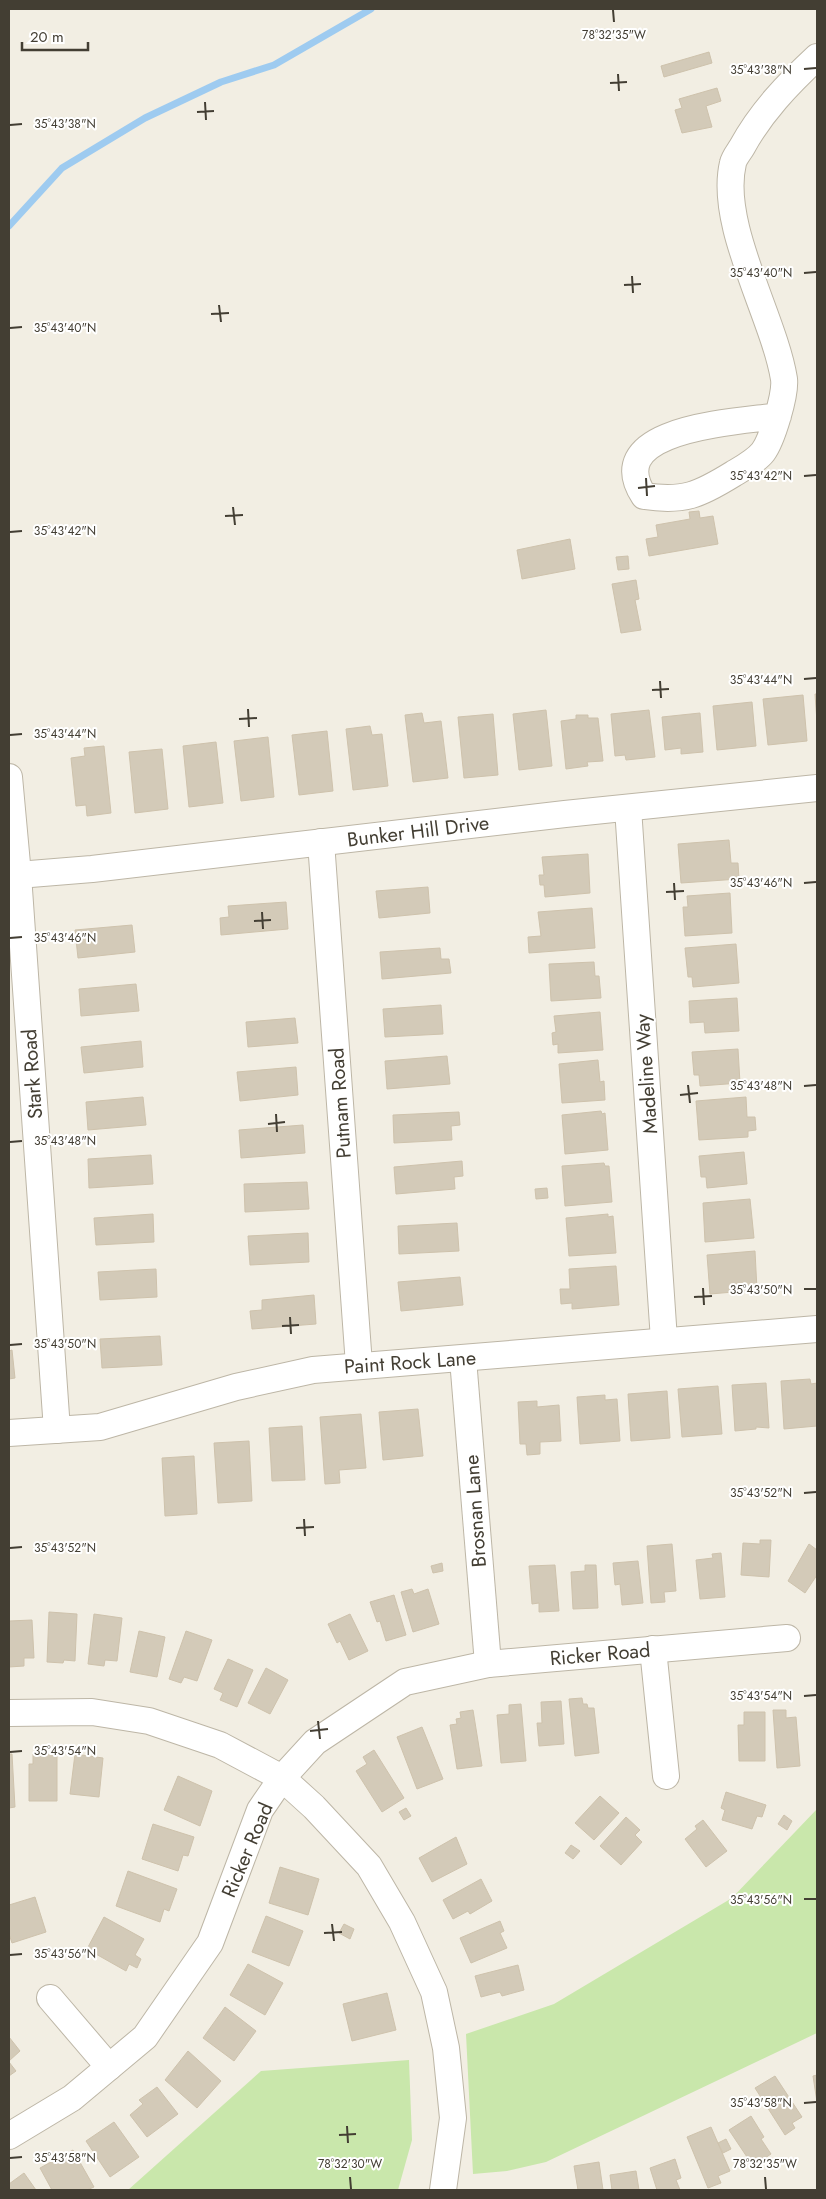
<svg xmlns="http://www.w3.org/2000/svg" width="826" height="2199" font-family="Jost,sans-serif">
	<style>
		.green { fill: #c9e7ab }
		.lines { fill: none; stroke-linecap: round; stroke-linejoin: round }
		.stream { stroke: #9ecbf0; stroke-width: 7 }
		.building { fill: #d3cab8; stroke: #cec2ac }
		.minor-casing { stroke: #bdb6a6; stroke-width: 28 }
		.minor { stroke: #fff; stroke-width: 26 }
		.ticks { fill: none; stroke: #433e33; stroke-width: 2 }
		.labels { text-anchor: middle; stroke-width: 4; stroke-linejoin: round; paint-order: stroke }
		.street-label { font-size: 20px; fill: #433e33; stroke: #fff }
		.ticks-label { font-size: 12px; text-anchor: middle; fill: #433e33; stroke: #fff; stroke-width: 4; stroke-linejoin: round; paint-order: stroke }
	</style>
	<rect width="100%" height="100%" fill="#f2eee3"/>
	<g class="green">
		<path d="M817,1809V2033L546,2162L507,2171L473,2174L466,2034L554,2004L732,1898Z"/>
		<path d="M409,2060L412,2140L398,2190H128L261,2071Z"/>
	</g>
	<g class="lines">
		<path class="stream" d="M9,226L62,168L145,118L221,82L274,65L371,9"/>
	</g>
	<g class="building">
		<path d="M709,52L712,63L664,77L661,66Z"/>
		<path d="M717,88L721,101L706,106L712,127L682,133L675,110L682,108L679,99Z"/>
		<path d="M699,511L700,518L713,516L718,544L649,556L646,539L658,537L656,525L690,519L689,512Z"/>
		<path d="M570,539L575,569L522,579L517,550Z"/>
		<path d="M628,556L629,569L618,570L616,557Z"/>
		<path d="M636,580L639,599L635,600L641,630L621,633L612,584Z"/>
		<path d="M815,694H817V722Z"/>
		<path d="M803,695L807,741L768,745L763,699Z"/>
		<path d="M752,702L756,746L717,750L713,706Z"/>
		<path d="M546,710L552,766L519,770L513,714Z"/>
		<path d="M649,710L655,757L626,760L625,755L615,756L611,714Z"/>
		<path d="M422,713L424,723L441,721L448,778L413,782L405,715Z"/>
		<path d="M700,713L703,752L681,754V748L665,750L662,717Z"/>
		<path d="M493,714L498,775L464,778L458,717Z"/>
		<path d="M576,715H588V718H598L603,761L587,762L588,766L566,769L561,721L576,719Z"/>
		<path d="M370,726L372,735L382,734L388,786L353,790L346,729Z"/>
		<path d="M327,731L333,791L299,795L292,735Z"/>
		<path d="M268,737L274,797L241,801L234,741Z"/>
		<path d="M216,742L223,803L189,807L183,746Z"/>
		<path d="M104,746L111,813L87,816L86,805L76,806L71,758L85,756L84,748Z"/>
		<path d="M162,749L168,809L135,813L129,752Z"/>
		<path d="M729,840L731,863H738L739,879L681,883L678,844Z"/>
		<path d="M588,854L590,893L545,897L544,885H540L539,875H544L542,857Z"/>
		<path d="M428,887L430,913L379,918L376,891Z"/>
		<path d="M730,893L732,933L685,936L683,907H688L687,896Z"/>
		<path d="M286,902L288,929L221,935L220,918L229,917L228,906Z"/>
		<path d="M592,908L595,948L529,953L528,937L541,936L538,912Z"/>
		<path d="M132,925L135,952L78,958L75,930Z"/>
		<path d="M736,944L739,983L693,987L692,977H688L685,948Z"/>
		<path d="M440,948L441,959H449L451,973L382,979L380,952Z"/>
		<path d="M594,962L595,976H599L601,998L551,1001L549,964Z"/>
		<path d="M136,984L139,1011L81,1016L79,989Z"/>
		<path d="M737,998L739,1031L705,1033L704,1022L690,1023L689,1001Z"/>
		<path d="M441,1005L443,1034L385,1037L383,1009Z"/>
		<path d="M600,1012L603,1050L558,1053V1044L553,1045L552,1033L556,1032L554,1016Z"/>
		<path d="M295,1018L298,1043L248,1047L246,1022Z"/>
		<path d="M141,1041L143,1067L84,1073L81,1047Z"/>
		<path d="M738,1049L740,1083L700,1086L699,1075H694L692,1052Z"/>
		<path d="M447,1056L450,1084L387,1089L385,1061Z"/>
		<path d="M598,1060L600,1082L604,1081L605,1100L562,1103L559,1064Z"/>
		<path d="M296,1067L298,1095L240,1101L237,1072Z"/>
		<path d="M143,1097L146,1125L88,1130L86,1102Z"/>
		<path d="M746,1097L747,1117H755L756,1130L748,1131V1137L699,1140L696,1101Z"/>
		<path d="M601,1111L602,1114L605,1113L608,1150L565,1154L562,1115Z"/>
		<path d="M459,1112L460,1125L451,1126L452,1140L394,1143L393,1115Z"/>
		<path d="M303,1125L305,1153L241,1158L239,1130Z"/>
		<path d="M744,1152L747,1184L707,1188L706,1177H701L699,1156Z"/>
		<path d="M151,1155L153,1184L89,1188L88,1159Z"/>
		<path d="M462,1161L463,1176L454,1177L455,1189L396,1194L394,1167Z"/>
		<path d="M604,1163L605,1166H609L612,1202L565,1206L562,1166Z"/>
		<path d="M307,1182L309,1209L245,1212L244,1184Z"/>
		<path d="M547,1188L548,1198L536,1199L535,1189Z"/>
		<path d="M750,1199L754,1238L705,1242L703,1203Z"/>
		<path d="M153,1214L154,1242L96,1245L94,1218Z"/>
		<path d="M608,1214V1217L613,1216L616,1253L569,1256L566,1218Z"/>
		<path d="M457,1223L459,1251L399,1254L398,1226Z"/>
		<path d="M308,1233L309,1262L250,1265L248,1236Z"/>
		<path d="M755,1251L757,1290L710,1294L707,1255Z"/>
		<path d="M616,1266L619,1305L572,1309V1303L561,1304L560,1289H570L569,1269Z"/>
		<path d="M156,1269L157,1297L100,1300L98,1272Z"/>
		<path d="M460,1277L463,1305L401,1311L398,1282Z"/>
		<path d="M314,1295L316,1324L252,1329L250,1311L262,1310V1300Z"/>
		<path d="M160,1336L162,1365L102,1368L100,1339Z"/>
		<path d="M12,1350L15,1378L9,1379V1351Z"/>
		<path d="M810,1379L811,1384L817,1383V1426L784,1429L781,1381Z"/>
		<path d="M766,1383L769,1428L756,1427V1429L735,1431L732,1385Z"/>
		<path d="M718,1386L722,1434L682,1437L678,1389Z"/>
		<path d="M667,1391L670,1438L631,1441L628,1394Z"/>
		<path d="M605,1395V1400L617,1399L620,1441L580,1444L577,1397Z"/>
		<path d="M537,1401V1407L559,1405L561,1441L540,1442V1454L527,1455L526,1444H520L518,1402Z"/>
		<path d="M418,1409L423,1456L383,1460L379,1412Z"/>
		<path d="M361,1414L366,1468L339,1470L340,1483L325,1484L320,1417Z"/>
		<path d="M302,1426L305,1480L272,1481L269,1428Z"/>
		<path d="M249,1441L252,1501L218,1503L214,1443Z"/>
		<path d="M194,1456L197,1514L165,1516L162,1458Z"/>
		<path d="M760,1540H771L769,1577L741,1575L743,1543L760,1544Z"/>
		<path d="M672,1544L676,1591L664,1592L665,1602L651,1603L647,1546Z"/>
		<path d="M809,1544L817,1550V1575L805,1593L788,1581Z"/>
		<path d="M721,1553L725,1597L700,1599L696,1560L713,1558L712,1554Z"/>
		<path d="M638,1561L643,1603L622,1605L620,1584L615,1585L613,1563Z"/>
		<path d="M442,1563L443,1571L433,1573L431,1566Z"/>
		<path d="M555,1565L559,1611L539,1612V1603L532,1604L529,1566Z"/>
		<path d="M585,1565H596L598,1608L573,1609L571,1572L585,1571Z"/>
		<path d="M412,1589L414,1594L428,1589L439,1624L413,1632L401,1592Z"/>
		<path d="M394,1595L406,1635L386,1641L380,1621L377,1622L370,1602Z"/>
		<path d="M49,1612L77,1614L75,1661L64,1660L63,1663L47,1662Z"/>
		<path d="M94,1614L122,1618L117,1661L105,1660L104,1666L88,1664Z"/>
		<path d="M350,1614L368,1651L349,1660L340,1641L337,1643L328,1624Z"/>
		<path d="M32,1620L34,1658H24V1666L9,1667V1621Z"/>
		<path d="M139,1631L165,1637L157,1677L130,1672Z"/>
		<path d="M186,1631L212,1640L197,1681L184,1677L181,1683L169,1679Z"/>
		<path d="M228,1659L253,1670L237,1707L220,1700L223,1693L214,1689Z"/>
		<path d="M266,1668L288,1680L270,1714L248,1703Z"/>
		<path d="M582,1698L583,1704H587L588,1708H594L599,1753L575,1756L569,1699Z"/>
		<path d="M561,1701L564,1744L539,1746L537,1723H542L541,1702Z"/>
		<path d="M521,1704L526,1761L501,1763L497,1715L509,1714V1705Z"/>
		<path d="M473,1710L482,1766L457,1769L450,1725L457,1724L456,1719L461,1718L460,1712Z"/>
		<path d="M773,1710H786V1718L796,1717L800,1766L777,1768Z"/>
		<path d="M744,1712H765V1761H739L738,1725H744Z"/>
		<path d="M422,1727L443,1779L417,1789L397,1737Z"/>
		<path d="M374,1750L404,1798L382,1812L356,1771L367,1764L363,1757Z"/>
		<path d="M9,1754H12L15,1807L9,1808Z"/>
		<path d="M33,1754H57V1801H29V1764H33Z"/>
		<path d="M75,1754L103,1758L99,1797L70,1794Z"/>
		<path d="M178,1776L212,1791L200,1826L164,1810Z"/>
		<path d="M726,1792L766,1805L762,1817L757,1816L752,1829L722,1820L725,1810L721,1808Z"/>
		<path d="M600,1796L619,1813L594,1840L575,1823Z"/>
		<path d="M406,1808L411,1816L404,1820L399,1812Z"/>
		<path d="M784,1815L792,1821L787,1830L778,1824Z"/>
		<path d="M626,1817L640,1830L635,1835L642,1842L621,1865L600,1846Z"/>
		<path d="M703,1820L727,1851L706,1867L685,1839L697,1829L695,1826Z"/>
		<path d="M153,1824L194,1837L188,1856L183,1855L178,1871L142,1859Z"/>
		<path d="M456,1837L467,1864L432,1882L419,1858Z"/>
		<path d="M571,1845L580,1851L573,1859L565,1853Z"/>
		<path d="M280,1867L319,1879L308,1915L269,1903Z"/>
		<path d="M128,1871L177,1889L169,1911L164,1909L160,1922L116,1906Z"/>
		<path d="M481,1879L492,1901L470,1914L468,1911L453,1919L443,1900Z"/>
		<path d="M35,1897L46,1932L12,1943L9,1934V1905Z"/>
		<path d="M266,1916L303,1931L289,1966L252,1952Z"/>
		<path d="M104,1917L144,1939L135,1955L141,1959L137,1968L129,1964L126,1971L87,1949Z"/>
		<path d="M500,1921L504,1931L500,1933L507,1948L471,1963L460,1938Z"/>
		<path d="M344,1924L354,1929L350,1939L339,1933Z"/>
		<path d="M248,1964L283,1983L265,2015L230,1995Z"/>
		<path d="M518,1965L524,1990L502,1996L500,1992L481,1997L475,1976Z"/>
		<path d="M387,1993L396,2030L352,2041L343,2004Z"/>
		<path d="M225,2007L256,2031L234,2061L203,2038Z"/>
		<path d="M9,2037L20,2051L9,2061Z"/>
		<path d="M188,2051L221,2081L197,2108L165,2080Z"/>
		<path d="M9,2062L16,2071L9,2076Z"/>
		<path d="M817,2075V2102L813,2076Z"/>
		<path d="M775,2076L802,2117L792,2123L795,2128L785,2135L755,2088Z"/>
		<path d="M157,2087L178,2114L147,2137L130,2115L143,2104L139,2100Z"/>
		<path d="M751,2116L764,2137L761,2139L771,2154L753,2166L729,2130Z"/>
		<path d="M114,2122L139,2157L110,2177L86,2141Z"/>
		<path d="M711,2127L730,2171L718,2176L721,2183L708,2188L687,2137Z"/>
		<path d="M726,2139L731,2149L723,2153L718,2143Z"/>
		<path d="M73,2150L94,2187L87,2190H52L40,2168Z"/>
		<path d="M675,2159L681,2178L676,2180L680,2190H657L650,2168Z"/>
		<path d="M599,2162L603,2190H578L574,2166Z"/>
		<path d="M636,2171L639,2190H612L610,2175Z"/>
		<path d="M24,2173L36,2190H10L9,2184Z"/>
	</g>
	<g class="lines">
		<defs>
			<g id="minor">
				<path d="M778,416C740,422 599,427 644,496C684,502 699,495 733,474C743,468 756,461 763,452C772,440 786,394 784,379C774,317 718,225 733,163C734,158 739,152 742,147C761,112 788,84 817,57"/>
				<path d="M9,777L18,875L57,1430"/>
				<path d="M628,808L664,1340"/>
				<path d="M321,842L359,1365"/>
				<path d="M18,875L92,869L565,814L817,788"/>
				<path d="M463,1359L488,1664"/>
				<path d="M9,1433L100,1427L236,1387L313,1370L817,1329"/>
				<path d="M653,1649L666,1776"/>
				<path d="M9,1713L92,1712L149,1721L220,1745L282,1778L314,1807L369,1866L402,1922L434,1992L446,2048L453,2118L443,2190"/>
				<path d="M50,1998L109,2067"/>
				<path d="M9,2136L72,2098L145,2037L210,1943L260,1810L282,1778L315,1742L405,1682L488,1664L787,1638"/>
			</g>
		</defs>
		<use href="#minor" class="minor-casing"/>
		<use href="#minor" class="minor"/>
	</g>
	<path class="ticks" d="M613,10L614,22M804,69L816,68M618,74L619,91M610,83L627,82M205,102L206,120M197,112L214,111M10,125L22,124M804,273L816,272M632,276L633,293M624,285L641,284M219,305L221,322M211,314L229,313M10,328L22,327M804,476L816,475M646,478L647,496M638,488L655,486M233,507L235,525M225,516L243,515M10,532L22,531M804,679L816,678M660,681L661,698M652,690L669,689M248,709L249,727M239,719L257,718M10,735L22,734M674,883L675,900M804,883L816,882M666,892L684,891M262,912L263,929M254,921L271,920M10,938L22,937M688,1085L690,1103M804,1086L816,1085M680,1095L698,1093M276,1114L277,1132M268,1124L285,1122M10,1142L22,1141M703,1288L704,1305M804,1289H816M694,1297L712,1296M290,1317L291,1334M282,1326L299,1325M10,1345L22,1344M804,1493L816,1492M304,1519L305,1536M296,1528L314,1527M10,1548L22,1547M804,1696L816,1695M318,1721L320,1739M310,1731L328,1729M10,1752L22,1751M804,1899H816M332,1924L334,1941M324,1933L342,1932M10,1955L22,1954M804,2103L816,2102M347,2126L348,2143M339,2135L356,2134M10,2158L22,2157M350,2177L351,2189M765,2177L766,2189"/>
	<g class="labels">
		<g class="street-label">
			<text transform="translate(418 831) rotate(-7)" y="7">Bunker Hill Drive</text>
			<text transform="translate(32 1074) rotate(-94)" y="7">Stark Road</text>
			<text transform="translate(646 1074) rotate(-94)" y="7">Madeline Way</text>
			<text transform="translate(340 1103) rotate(-94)" y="7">Putnam Road</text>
			<text transform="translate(410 1362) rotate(-4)" y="7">Paint Rock Lane</text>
			<text transform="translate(475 1511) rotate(-94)" y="7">Brosnan Lane</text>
			<text transform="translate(600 1654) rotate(-5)" y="7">Ricker Road</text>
			<text transform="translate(247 1850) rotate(-67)" y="7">Ricker Road</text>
		</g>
	</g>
	<g class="ticks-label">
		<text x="614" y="39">78°32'35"W</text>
		<text x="761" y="74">35°43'38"N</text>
		<text x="65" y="128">35°43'38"N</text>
		<text x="761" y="277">35°43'40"N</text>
		<text x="65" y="332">35°43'40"N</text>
		<text x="761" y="480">35°43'42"N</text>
		<text x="65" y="535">35°43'42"N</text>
		<text x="761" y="684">35°43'44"N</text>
		<text x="65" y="738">35°43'44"N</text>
		<text x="761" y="887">35°43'46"N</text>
		<text x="65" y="942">35°43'46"N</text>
		<text x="761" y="1090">35°43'48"N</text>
		<text x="65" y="1145">35°43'48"N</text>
		<text x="761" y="1294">35°43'50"N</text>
		<text x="65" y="1348">35°43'50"N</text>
		<text x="761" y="1497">35°43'52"N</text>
		<text x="65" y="1552">35°43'52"N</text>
		<text x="761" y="1700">35°43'54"N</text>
		<text x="65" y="1755">35°43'54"N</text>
		<text x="761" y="1904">35°43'56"N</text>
		<text x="65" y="1958">35°43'56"N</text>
		<text x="761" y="2107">35°43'58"N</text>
		<text x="65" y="2162">35°43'58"N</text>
		<text x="350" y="2168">78°32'30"W</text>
		<text x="765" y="2168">78°32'35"W</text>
	</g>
	<rect width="826" height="2199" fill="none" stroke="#433e33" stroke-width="20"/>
	<path d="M22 42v8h66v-8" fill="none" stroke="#433e33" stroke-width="2.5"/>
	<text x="30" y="42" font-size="15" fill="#433e33" stroke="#ffffff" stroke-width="4" paint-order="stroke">20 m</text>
</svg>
